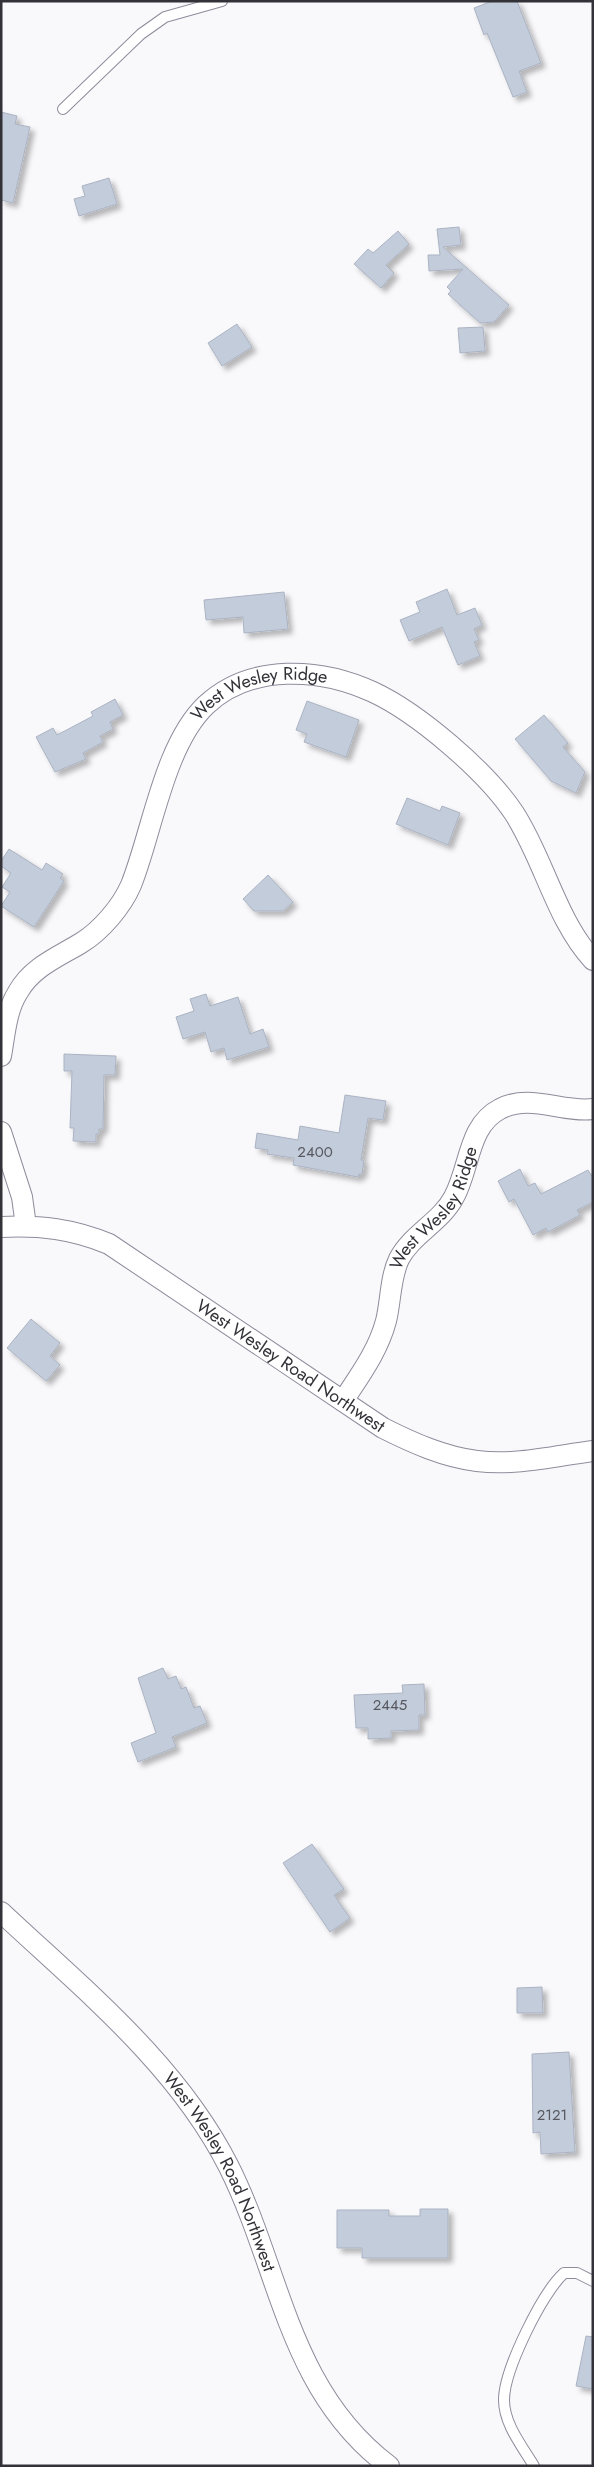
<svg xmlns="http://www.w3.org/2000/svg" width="594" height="2467" font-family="Jost,sans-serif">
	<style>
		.building { fill: #c3ccda; stroke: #abb3c2; filter: url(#shadow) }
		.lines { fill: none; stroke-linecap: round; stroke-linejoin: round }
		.service-casing { stroke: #8e8c9b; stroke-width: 12 }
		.minor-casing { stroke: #8e8c9b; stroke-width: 22 }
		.service { stroke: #fff; stroke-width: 10 }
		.minor { stroke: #fff; stroke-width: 20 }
		.labels { text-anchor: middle; stroke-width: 4; stroke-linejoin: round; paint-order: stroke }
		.number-label { font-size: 15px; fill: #575860 }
		.street-label { font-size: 18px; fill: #333238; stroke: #f9f9fc }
	</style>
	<defs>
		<filter id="shadow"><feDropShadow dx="4.5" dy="4.5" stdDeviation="2.5" flood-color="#0004"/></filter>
	</defs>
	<rect width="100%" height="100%" fill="#f9f9fc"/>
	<g class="building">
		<path d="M492,1H517L541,63L519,71L527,92L513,97L487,33L484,35L474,8Z"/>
		<path d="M1,112L17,116L15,124L30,127L13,203L1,200Z"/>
		<path d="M109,178L117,204L79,216L74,199L85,196L82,186Z"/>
		<path d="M459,227L461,245L443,247L509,305L494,322L480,323L448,294L451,291L447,287L463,269L429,271L428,255H440L437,229Z"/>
		<path d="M398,231L409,244L386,265L394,273L381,288L354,264L368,249L373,253Z"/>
		<path d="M237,324L252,347L222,366L208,343Z"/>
		<path d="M483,327L485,351L460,353L458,328Z"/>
		<path d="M447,589L457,615L475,608L482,625L474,629L479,640L474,642L480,656L458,665L442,627L409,641L400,620L420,612L416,602Z"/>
		<path d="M284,592L288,629L244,633L243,617L206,620L204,600Z"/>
		<path d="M115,699L123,715L110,722L113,729L100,736L103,742L83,753L86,759L55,772L36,737L53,728L57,735L93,716L91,712Z"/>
		<path d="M307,701L359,720L346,757L304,742L307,734L296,730Z"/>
		<path d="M544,715L568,743L563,747L585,772L576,793L551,781L515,739Z"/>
		<path d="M407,798L440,811L442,806L460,813L448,845L396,824Z"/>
		<path d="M9,849L42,870L46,863L63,874L60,878L64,881L34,927L1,906L10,892L2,887L11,873L1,866V861Z"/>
		<path d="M268,875L293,902L283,911H254L243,899Z"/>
		<path d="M206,994L210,1006L238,997L250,1034L263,1029L269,1047L227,1060L224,1048L211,1052L205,1032L183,1039L176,1017L194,1011L190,999Z"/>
		<path d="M64,1054L116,1056L115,1075H104L103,1129H99V1134H96V1142L73,1141L74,1128H70L72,1071H64Z"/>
		<path d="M345,1095L386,1101L383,1120L368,1118L361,1160H364L362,1174H359L358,1177L293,1165L294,1158L267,1154L268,1150L255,1148L257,1133L298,1140L300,1126L339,1133Z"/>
		<path d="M520,1169L528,1186L535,1183L541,1194L588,1170L593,1178V1202L577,1210L580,1215L548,1232L546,1228L533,1235L514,1199L509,1202L498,1181Z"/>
		<path d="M31,1319L60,1343L50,1356L60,1365L46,1381L7,1348Z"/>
		<path d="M163,1668L168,1679L176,1676L181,1689L186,1687L194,1708L200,1706L207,1723L172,1737L176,1747L138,1762L131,1743L156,1733L138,1678Z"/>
		<path d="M424,1684L425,1715H419V1730L391,1731V1738L368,1739V1728H356L354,1695L403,1693L402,1685Z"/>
		<path d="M312,1844L344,1889L334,1895L350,1918L330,1932L283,1863Z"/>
		<path d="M542,1987L543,2013H517V1988Z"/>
		<path d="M569,2052L575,2152L541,2154L540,2132L533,2133L532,2054Z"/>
		<path d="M420,2209H448V2258H362V2248H337V2210H389V2216H420Z"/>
		<path d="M586,2336L593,2337V2389L576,2386Z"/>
	</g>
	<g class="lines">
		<defs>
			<g id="service">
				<path d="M63,109L141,34L165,17L222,1"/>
				<path d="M534,2466C522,2446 504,2424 504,2400C504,2370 542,2293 564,2273H577L593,2281"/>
			</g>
			<g id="minor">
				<path id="s1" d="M1,1056C5,1034 6,1011 18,992C32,967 58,957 81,943C101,931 122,906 131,885C152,833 164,745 206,705C251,663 321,668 373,692C418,713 486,771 514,813C544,859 556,920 593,960"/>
				<path d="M1,1132L22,1197L26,1226"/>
				<path id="s2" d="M1,1227C40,1225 73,1229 109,1244L383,1428C413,1443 444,1457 477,1461C515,1466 555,1456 593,1451"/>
				<path id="s3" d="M343,1401C360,1375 378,1351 386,1321C391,1301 390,1278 399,1259C412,1234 441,1222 454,1197C470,1168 468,1125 500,1109C530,1093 562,1113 593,1109"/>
				<path id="s4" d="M1,1912C83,1989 177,2064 229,2167C281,2271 288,2390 389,2466"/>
			</g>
		</defs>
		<use href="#service" class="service-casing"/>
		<use href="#minor" class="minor-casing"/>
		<use href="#service" class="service"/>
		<use href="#minor" class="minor"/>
	</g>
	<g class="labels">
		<g class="number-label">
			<text x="315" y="1157">2400</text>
			<text x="390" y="1710">2445</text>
			<text x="552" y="2120">2121</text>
		</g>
		<g class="street-label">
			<text dy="6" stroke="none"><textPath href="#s1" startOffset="478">West Wesley Ridge</textPath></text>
			<text dy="6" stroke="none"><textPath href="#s3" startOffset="218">West Wesley Ridge</textPath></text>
			<text dy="6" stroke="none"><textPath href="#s2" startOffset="329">West Wesley Road Northwest</textPath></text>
			<text dy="6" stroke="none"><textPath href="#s4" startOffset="344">West Wesley Road Northwest</textPath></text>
		</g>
	</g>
	<rect width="594" height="2467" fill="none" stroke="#333238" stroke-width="5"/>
</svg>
